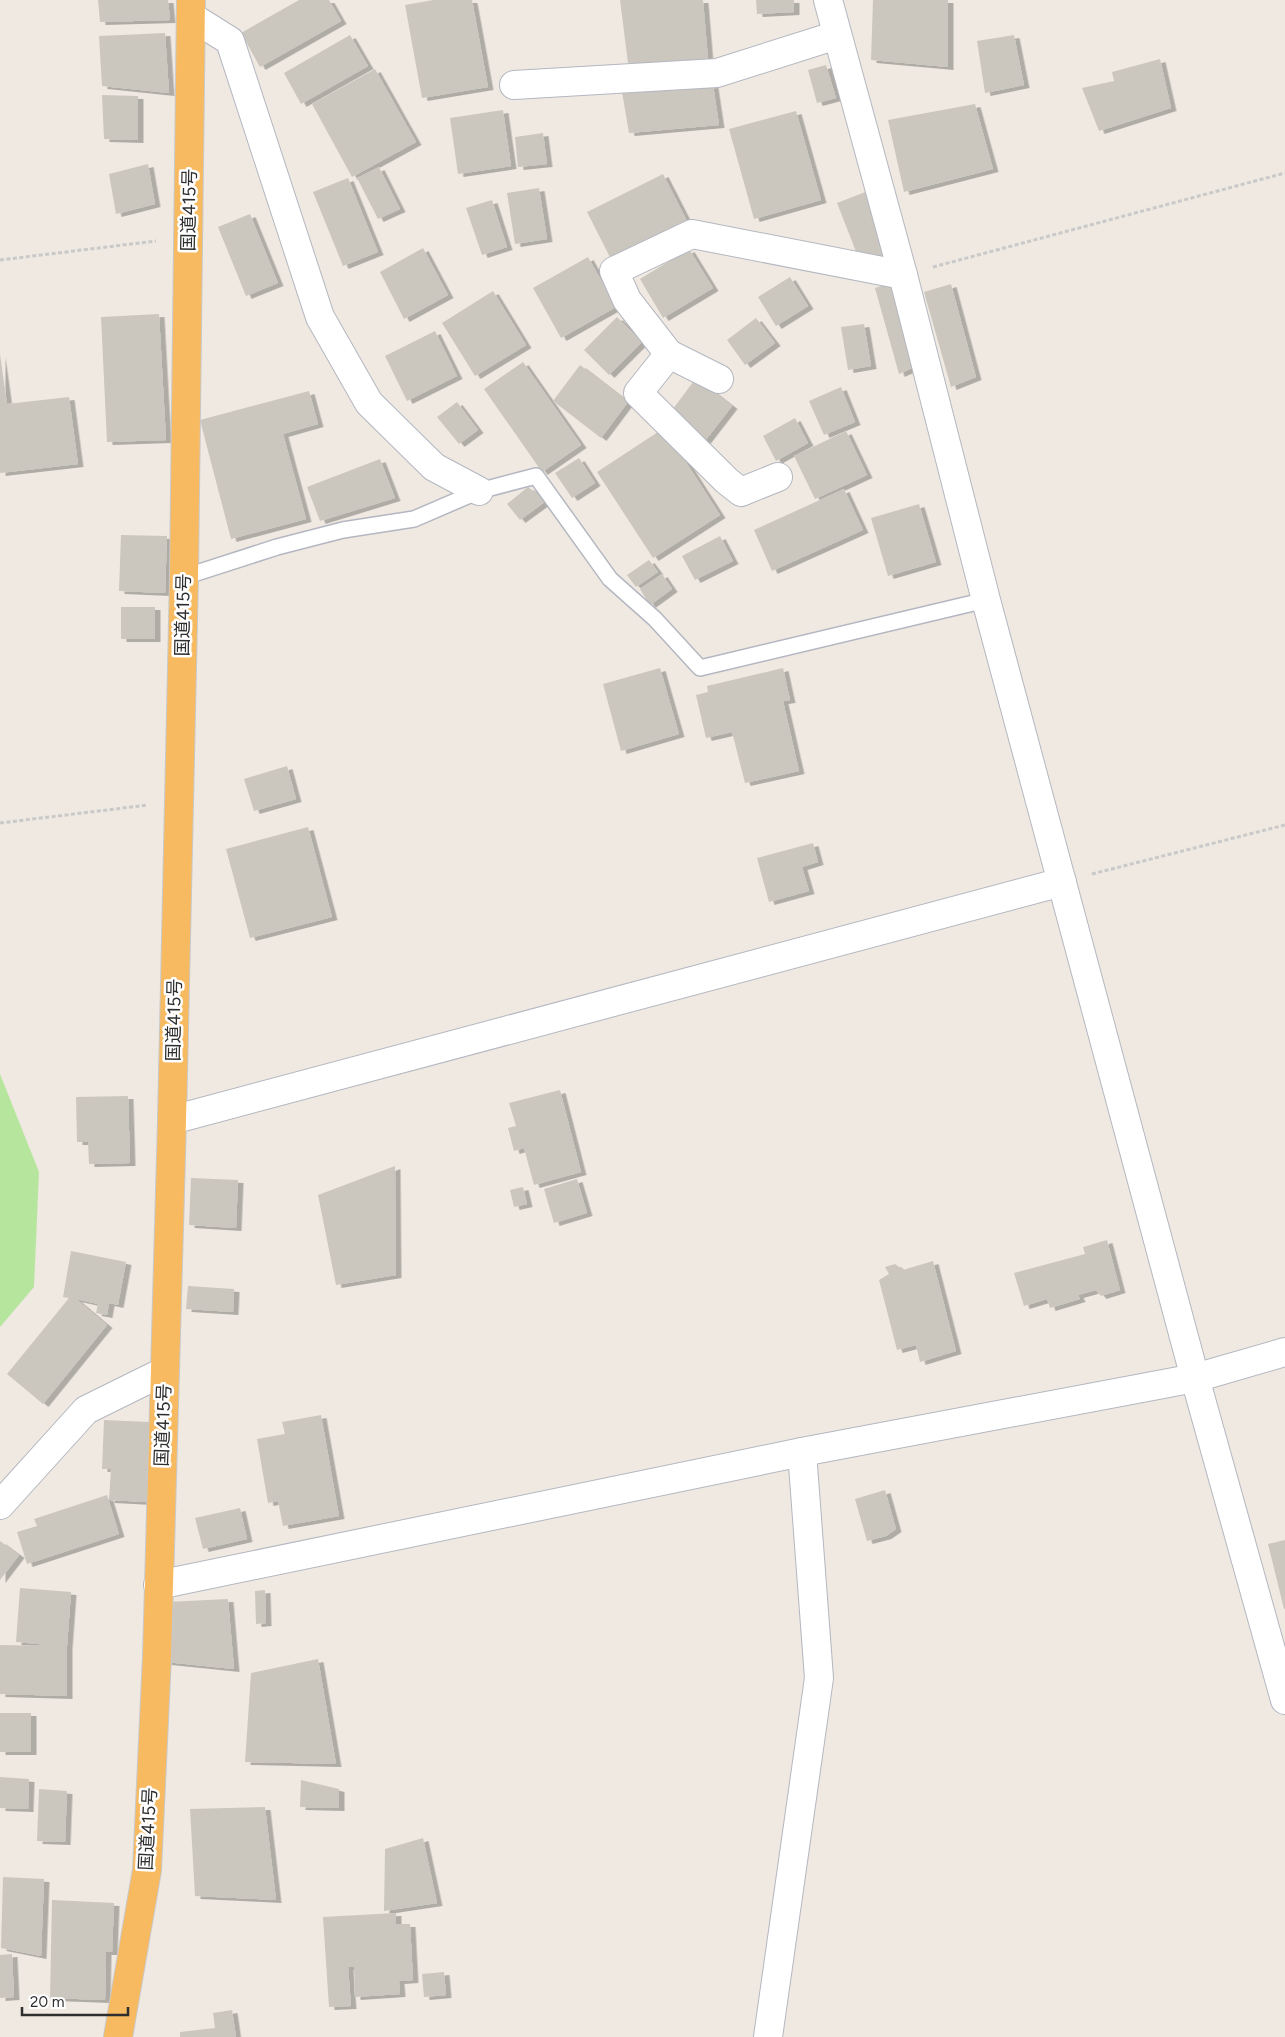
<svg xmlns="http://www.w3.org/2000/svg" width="1285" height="2037" font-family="Figtree,'Noto Sans JP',sans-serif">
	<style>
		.green { fill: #b6e59e }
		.building { fill: #cbc7bf; filter: url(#shadow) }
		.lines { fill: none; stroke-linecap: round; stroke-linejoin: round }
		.service-casing { stroke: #b4b7c1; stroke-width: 18 }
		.minor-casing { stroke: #b4b7c1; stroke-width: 30 }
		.trunk-casing { stroke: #c9c9c9; stroke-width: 30 }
		.path { stroke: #c9c9c9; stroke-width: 3; stroke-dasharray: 4 2.5; stroke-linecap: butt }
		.service { stroke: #fff; stroke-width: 15 }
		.minor { stroke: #fff; stroke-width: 28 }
		.trunk { stroke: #f8ba60; stroke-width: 28 }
		.labels { text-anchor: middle; stroke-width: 5; stroke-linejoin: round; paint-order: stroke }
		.street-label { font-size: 18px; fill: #2e2e2e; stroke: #fff }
	</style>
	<defs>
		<filter id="shadow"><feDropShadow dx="5.5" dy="3" stdDeviation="0" flood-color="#0004"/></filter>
	</defs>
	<rect width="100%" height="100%" fill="#efe9e1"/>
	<path class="green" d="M0,1074L39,1172L34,1287L0,1327Z"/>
	<g class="building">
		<path d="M98,0H168L170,20L100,22Z"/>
		<path d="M299,0H329L341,21L260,67L241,33Z"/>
		<path d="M433,0H472L488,87L422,98L405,5Z"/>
		<path d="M620,0H703L708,59L628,63Z"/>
		<path d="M756,0H794V12L757,14Z"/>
		<path d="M873,0H948V67L871,60Z"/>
		<path d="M165,33L169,93L102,86L99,36Z"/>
		<path d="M350,35L368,66L301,104L284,73Z"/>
		<path d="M1014,35L1024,85L985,93L977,41Z"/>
		<path d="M1160,59L1171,108L1099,131L1082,88L1114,81L1112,72Z"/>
		<path d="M826,65L836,98L817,103L808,70Z"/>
		<path d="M375,69L416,142L352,177L312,104Z"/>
		<path d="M713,85L719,125L629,133L622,92Z"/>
		<path d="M102,95L138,96V140L104,139Z"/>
		<path d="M975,104L993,169L904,192L888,120Z"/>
		<path d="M503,110L511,166L458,174L450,118Z"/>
		<path d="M796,111L821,200L754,219L729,129Z"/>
		<path d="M543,133L547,164L518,167L515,137Z"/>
		<path d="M148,164L155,204L116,214L109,174Z"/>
		<path d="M379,167L400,209L378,219L357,178Z"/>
		<path d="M663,174L689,225L613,263L587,212Z"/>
		<path d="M348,178L378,252L343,266L313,192Z"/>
		<path d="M539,188L547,239L515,244L507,193Z"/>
		<path d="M868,191L893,255L862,267L837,203Z"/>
		<path d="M492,200L507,247L482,255L466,208Z"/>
		<path d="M250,214L278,283L246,296L218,227Z"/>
		<path d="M423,248L448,295L404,319L380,272Z"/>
		<path d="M689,249L713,288L663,318L640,279Z"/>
		<path d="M588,257L616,307L561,338L533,288Z"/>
		<path d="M790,277L808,306L776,326L758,297Z"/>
		<path d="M894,282L919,365L899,374L875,288Z"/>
		<path d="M951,284L976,377L951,387L924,292Z"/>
		<path d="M493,291L526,345L475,376L442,323Z"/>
		<path d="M159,314L166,440L107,442L101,317Z"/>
		<path d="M617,317L642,342L609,375L584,350Z"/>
		<path d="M756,318L775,343L745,365L727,340Z"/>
		<path d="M864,324L871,366L848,370L841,327Z"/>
		<path d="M435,331L457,376L407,401L385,356Z"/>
		<path d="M0,354L7,404L69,397L78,464L0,473Z"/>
		<path d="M523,362L581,445L542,472L484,389Z"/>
		<path d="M580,365L628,402L601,438L553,401Z"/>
		<path d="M696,378L732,406L705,441L670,413Z"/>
		<path d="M841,387L855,422L824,435L809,401Z"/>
		<path d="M309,391L318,424L283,434L306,519L231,539L200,420Z"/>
		<path d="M457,402L478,430L459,444L437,417Z"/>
		<path d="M795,418L808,443L776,461L763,436Z"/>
		<path d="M664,428L720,515L653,558L597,472Z"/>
		<path d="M846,431L867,475L815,499L794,456Z"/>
		<path d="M579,458L595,483L572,498L555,473Z"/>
		<path d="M380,459L395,498L320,521L307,487Z"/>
		<path d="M528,487L546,501L520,520L507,504Z"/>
		<path d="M844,489L863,530L772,571L754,530Z"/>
		<path d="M919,504L936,562L888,576L871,518Z"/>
		<path d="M121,535L167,536L165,593L119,591Z"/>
		<path d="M720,536L733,561L695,580L682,556Z"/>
		<path d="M649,560L658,572L636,587L627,575Z"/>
		<path d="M662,574L672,589L650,605L640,589Z"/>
		<rect x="121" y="607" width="34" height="32"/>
		<path d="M660,668L679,734L621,751L603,684Z"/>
		<path d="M783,668L790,700L783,701L799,771L745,783L732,732L706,738L696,695L708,692L707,686Z"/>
		<path d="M287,766L296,799L254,811L244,779Z"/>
		<path d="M308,827L332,917L250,938L226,849Z"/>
		<path d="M813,843L818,862L802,867L809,891L769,902L757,858Z"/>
		<path d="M560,1090L581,1172L534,1185L524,1148L514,1151L508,1128L516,1126L509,1103Z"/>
		<path d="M128,1096L130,1163L89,1164L88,1142H77L76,1097Z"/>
		<path d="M395,1166L396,1275L336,1285L318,1195Z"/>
		<path d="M191,1178L238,1180L236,1228L189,1225Z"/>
		<path d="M577,1179L587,1213L554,1223L544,1189Z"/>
		<path d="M523,1187L527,1204L514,1207L510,1190Z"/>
		<path d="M1107,1240L1120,1290L1101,1296L1096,1290L1078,1295L1080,1299L1050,1308L1047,1299L1024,1306L1014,1273L1085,1254L1083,1247Z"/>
		<path d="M71,1251L126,1262L118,1305L109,1303L107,1315L96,1313L98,1304L76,1299L107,1325L43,1404L7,1374L69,1298L63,1297Z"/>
		<path d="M933,1261L956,1351L920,1362L916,1345L897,1350L879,1280L889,1274L885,1267L895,1264L903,1270Z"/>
		<path d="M188,1286L234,1289L233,1312L186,1309Z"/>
		<path d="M321,1415L339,1516L283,1526L278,1501L268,1503L257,1439L285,1434L282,1422Z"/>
		<path d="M104,1420L150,1422L147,1502L109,1500L111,1469H102Z"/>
		<path d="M885,1490L896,1529L886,1536L867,1541L855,1499Z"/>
		<path d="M107,1495L119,1534L27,1564L17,1532L37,1526L34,1519Z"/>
		<path d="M240,1508L247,1539L203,1549L195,1518Z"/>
		<path d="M1285,1540V1609H1284L1268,1544Z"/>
		<path d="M0,1541L19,1555L0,1580Z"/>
		<path d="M20,1588L71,1592L67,1646V1696L0,1694V1645L60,1646L16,1642Z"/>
		<path d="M265,1590L266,1623L256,1624L255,1591Z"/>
		<path d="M228,1599L234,1669L166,1662L167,1602Z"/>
		<path d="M318,1659L336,1764L245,1762L251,1673Z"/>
		<rect x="0" y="1713" width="31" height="39"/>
		<path d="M0,1777L29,1779L28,1809L0,1808Z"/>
		<path d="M301,1780L339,1789V1808L300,1807Z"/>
		<path d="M39,1789L67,1791L65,1842L37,1841Z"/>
		<path d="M265,1807L276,1900L195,1896L190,1809Z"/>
		<path d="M423,1838L437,1903L384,1911L385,1849Z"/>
		<path d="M3,1877L44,1879L41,1956L1,1948Z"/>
		<path d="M52,1900L114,1903L112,1952H106L105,2000L50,1998Z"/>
		<path d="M396,1913V1924H410L413,1980L399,1981L400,1994L355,1997L354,1967H348L351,2006L329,2007L323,1917Z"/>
		<path d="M12,1954L14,1997L0,1998V1955Z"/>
		<path d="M444,1972L446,1995L424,1997L422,1974Z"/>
		<path d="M232,2010L236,2037H180V2032L215,2028L213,2013Z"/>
	</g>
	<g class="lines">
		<defs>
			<path id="service" d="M184,577L277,547L343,530L414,519L479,491L536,476L610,579L655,619L700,668L986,600"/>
			<g id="minor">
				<path d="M828,0L903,275L986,600L1195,1378L1285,1700"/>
				<path d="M192,17L230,41L320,317L369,403L434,467L479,491"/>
				<path d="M514,85L717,73L837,35"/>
				<path d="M669,354L638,393L727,481L741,492L778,477"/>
				<path d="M719,379L669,354L627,300L614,271L692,234L903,275"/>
				<path d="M172,1120L1062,882"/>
				<path d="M0,1505L86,1410L165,1371"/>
				<path d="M158,1585L802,1452L1195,1378L1285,1352"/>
				<path d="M768,2037L819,1678L802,1452"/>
			</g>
			<path id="trunk" d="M118,2037L147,1870L157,1656L172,1120L184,577L191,0"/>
		</defs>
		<use href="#service" class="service-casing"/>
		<use href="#minor" class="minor-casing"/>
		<use href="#trunk" class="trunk-casing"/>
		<g class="path">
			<path d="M0,260L156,241"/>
			<path d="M933,267L1285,173"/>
			<path d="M0,823L148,805"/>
			<path d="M1092,874L1285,825"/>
		</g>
		<use href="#service" class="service"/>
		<use href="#minor" class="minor"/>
		<use href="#trunk" class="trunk"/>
	</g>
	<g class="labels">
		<g class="street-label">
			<text transform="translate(189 210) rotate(-89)" y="6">国道415号</text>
			<text transform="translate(183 615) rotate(-89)" y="6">国道415号</text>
			<text transform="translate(174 1020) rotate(-89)" y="6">国道415号</text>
			<text transform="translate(163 1425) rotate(-88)" y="6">国道415号</text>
			<text transform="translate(148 1829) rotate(-87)" y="6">国道415号</text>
		</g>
	</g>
	<path d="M22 2007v8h106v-8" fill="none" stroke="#2e2e2e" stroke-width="2.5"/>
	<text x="30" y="2007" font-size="15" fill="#2e2e2e" stroke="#ffffff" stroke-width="4" paint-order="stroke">20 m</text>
</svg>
